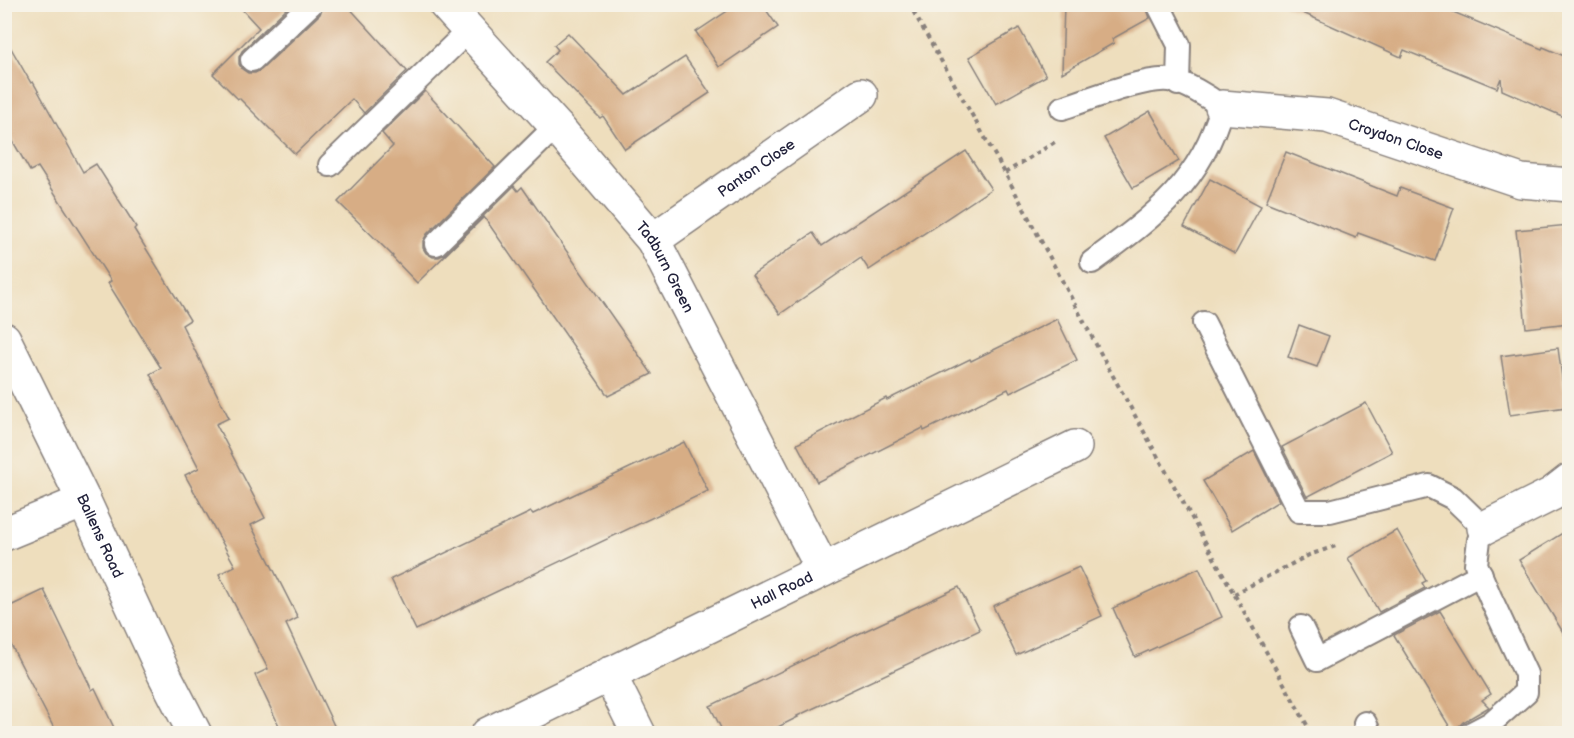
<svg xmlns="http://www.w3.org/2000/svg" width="1574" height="738" font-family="'Balsamiq Sans',sans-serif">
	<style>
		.building { fill: #d7ad85 }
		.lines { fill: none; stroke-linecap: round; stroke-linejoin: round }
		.lane-casing { stroke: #88807c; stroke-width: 26 }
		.street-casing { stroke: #88807c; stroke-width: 36 }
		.path { stroke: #88807c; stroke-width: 4; stroke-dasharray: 4.5 4.5; stroke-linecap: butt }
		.lane { stroke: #fff; stroke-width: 22 }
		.street { stroke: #fff; stroke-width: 33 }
		.labels { text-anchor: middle; stroke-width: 5; stroke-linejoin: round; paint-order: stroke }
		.street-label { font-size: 15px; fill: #22223b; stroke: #f7f3e8 }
	</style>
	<rect width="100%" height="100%" fill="#f7f3e8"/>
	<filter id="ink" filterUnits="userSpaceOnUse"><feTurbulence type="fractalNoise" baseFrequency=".0167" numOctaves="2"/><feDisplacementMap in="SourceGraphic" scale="12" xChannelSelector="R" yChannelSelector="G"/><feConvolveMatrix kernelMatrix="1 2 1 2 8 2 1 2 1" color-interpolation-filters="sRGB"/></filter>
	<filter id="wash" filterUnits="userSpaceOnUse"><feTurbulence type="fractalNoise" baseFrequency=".008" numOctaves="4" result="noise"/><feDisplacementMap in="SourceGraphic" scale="24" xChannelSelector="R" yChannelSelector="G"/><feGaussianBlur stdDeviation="1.35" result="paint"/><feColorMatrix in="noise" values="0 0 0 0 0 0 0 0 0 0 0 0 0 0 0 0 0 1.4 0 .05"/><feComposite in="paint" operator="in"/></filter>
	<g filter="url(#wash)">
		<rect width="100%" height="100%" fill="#eedebd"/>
		<g id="blocks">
			<g class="building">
				<path d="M237,4H291L242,51L239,57V64L242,69L248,73H255L261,70L320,14L324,4H346L407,71L364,113L352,99L295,154L239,98L238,99L213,74L259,28Z"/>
				<path d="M738,4H762L778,27L719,67L696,32Z"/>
				<path d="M1064,4H1145L1150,18L1112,39L1114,43L1062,73Z"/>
				<path d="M1283,4H1434L1542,49L1543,47L1569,58V119L1502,90L1501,78L1497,88L1404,50L1401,57Z"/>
				<path d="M1019,28L1046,76L996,104L969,57Z"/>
				<path d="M568,33L627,95L685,57L710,93L625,149L603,116L600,118L545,62L558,50L554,45Z"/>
				<path d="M4,36L31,83L33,82L83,172L96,164L136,227L134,229L190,320L182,325L229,418L216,424L265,518L251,525L298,618L286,624L338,734H283L255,675L268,669L219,574L235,566L185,475L199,468L150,374L161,368L108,283L111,281L38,167L30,171L4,126Z"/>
				<path d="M425,91L495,167L427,234L423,241V248L426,253L433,257H439L445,254L514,186L518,191L522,187L652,374L608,396L484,217L417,283L392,257L393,256L338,202L393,146L382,133Z"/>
				<path d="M1150,111L1179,161L1133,188L1104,138Z"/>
				<path d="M966,151L991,189L869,270L861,258L780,314L752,275L813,233L822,246Z"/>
				<path d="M1286,152L1397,196L1400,188L1454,208L1435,261L1358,233L1356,238L1266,202Z"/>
				<path d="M1210,179L1261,206L1235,254L1184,227Z"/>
				<path d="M1569,225V323L1526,328L1516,230Z"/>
				<path d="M1057,319L1077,360L1010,393L1008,389L924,431L923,428L817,482L797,444L886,398L887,400L970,359L971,361Z"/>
				<path d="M1299,325L1329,336L1317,367L1288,357Z"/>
				<path d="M1558,348L1566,407L1510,415L1501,356Z"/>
				<path d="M1366,403L1392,452L1307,497L1282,447Z"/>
				<path d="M684,442L708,491L416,630L391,579L531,512L533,514Z"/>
				<path d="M1254,451L1279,501L1232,530L1203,481Z"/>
				<path d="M1569,529V642L1519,560Z"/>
				<path d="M1397,530L1426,581L1422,583L1425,588L1379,612L1348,558Z"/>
				<path d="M1079,567L1102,616L1016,655L993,606Z"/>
				<path d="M1199,568L1222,617L1135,657L1113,608Z"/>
				<path d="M959,587L980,630L797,716L798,717L764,734H724L710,706L839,643Z"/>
				<path d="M44,590L92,690L95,688L117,734H57L32,686L4,631V609Z"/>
				<path d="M1440,611L1491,694L1482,700L1489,707L1463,722L1458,727L1457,734H1454L1394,635Z"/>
			</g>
		</g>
	</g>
	<g filter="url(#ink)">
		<use href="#blocks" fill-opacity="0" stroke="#88807c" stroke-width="1.5"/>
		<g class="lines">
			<defs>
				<g id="lane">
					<path d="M1158,4L1179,45L1178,84"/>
					<path d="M252,60L311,4"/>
					<path d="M1062,108C1087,100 1145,77 1169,80C1185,82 1209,97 1222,107C1201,183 1153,217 1092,262"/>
					<path d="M330,165L468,31"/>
					<path d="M436,244L556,126"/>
					<path d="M1204,323L1299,511H1330L1429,486L1453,498L1484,528L1479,540L1476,564L1491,599L1526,674V692L1491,723L1470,734"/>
					<path d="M1301,627L1317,660L1481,574"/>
					<path d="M1365,723L1370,734"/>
				</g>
				<g id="street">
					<path id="s1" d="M445,4L556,126L653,240L823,570"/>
					<path id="s2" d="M1222,107L1327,116L1521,181L1570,185"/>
					<path id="s3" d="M653,240L861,95"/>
					<path id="s4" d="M4,339L84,501L164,674L195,734"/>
					<path d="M1484,528L1552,494L1570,480"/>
					<path d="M4,534L84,501"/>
					<path d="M609,674L639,734"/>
					<path id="s5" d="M488,734L1075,447"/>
				</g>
			</defs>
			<use href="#lane" class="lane-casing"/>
			<use href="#street" class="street-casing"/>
			<g class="path">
				<path d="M909,4L1005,173L1108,367L1312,734"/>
				<path d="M1005,173L1058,140"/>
				<path d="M1234,594L1309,555L1336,546"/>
			</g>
			<use href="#lane" class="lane"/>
			<use href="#street" class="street"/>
		</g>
	</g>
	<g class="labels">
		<g class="street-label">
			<text dy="5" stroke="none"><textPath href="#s2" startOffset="178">Croydon Close</textPath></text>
			<text dy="5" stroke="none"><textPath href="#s3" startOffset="126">Panton Close</textPath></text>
			<text dy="5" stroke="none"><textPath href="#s1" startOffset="344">Tadburn Green</textPath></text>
			<text dy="5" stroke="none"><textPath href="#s4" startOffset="219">Ballens Road</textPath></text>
			<text dy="5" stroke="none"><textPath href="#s5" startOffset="327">Hall Road</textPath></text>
		</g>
	</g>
	<rect width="1574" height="738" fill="none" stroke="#f7f3e8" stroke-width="24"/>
</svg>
